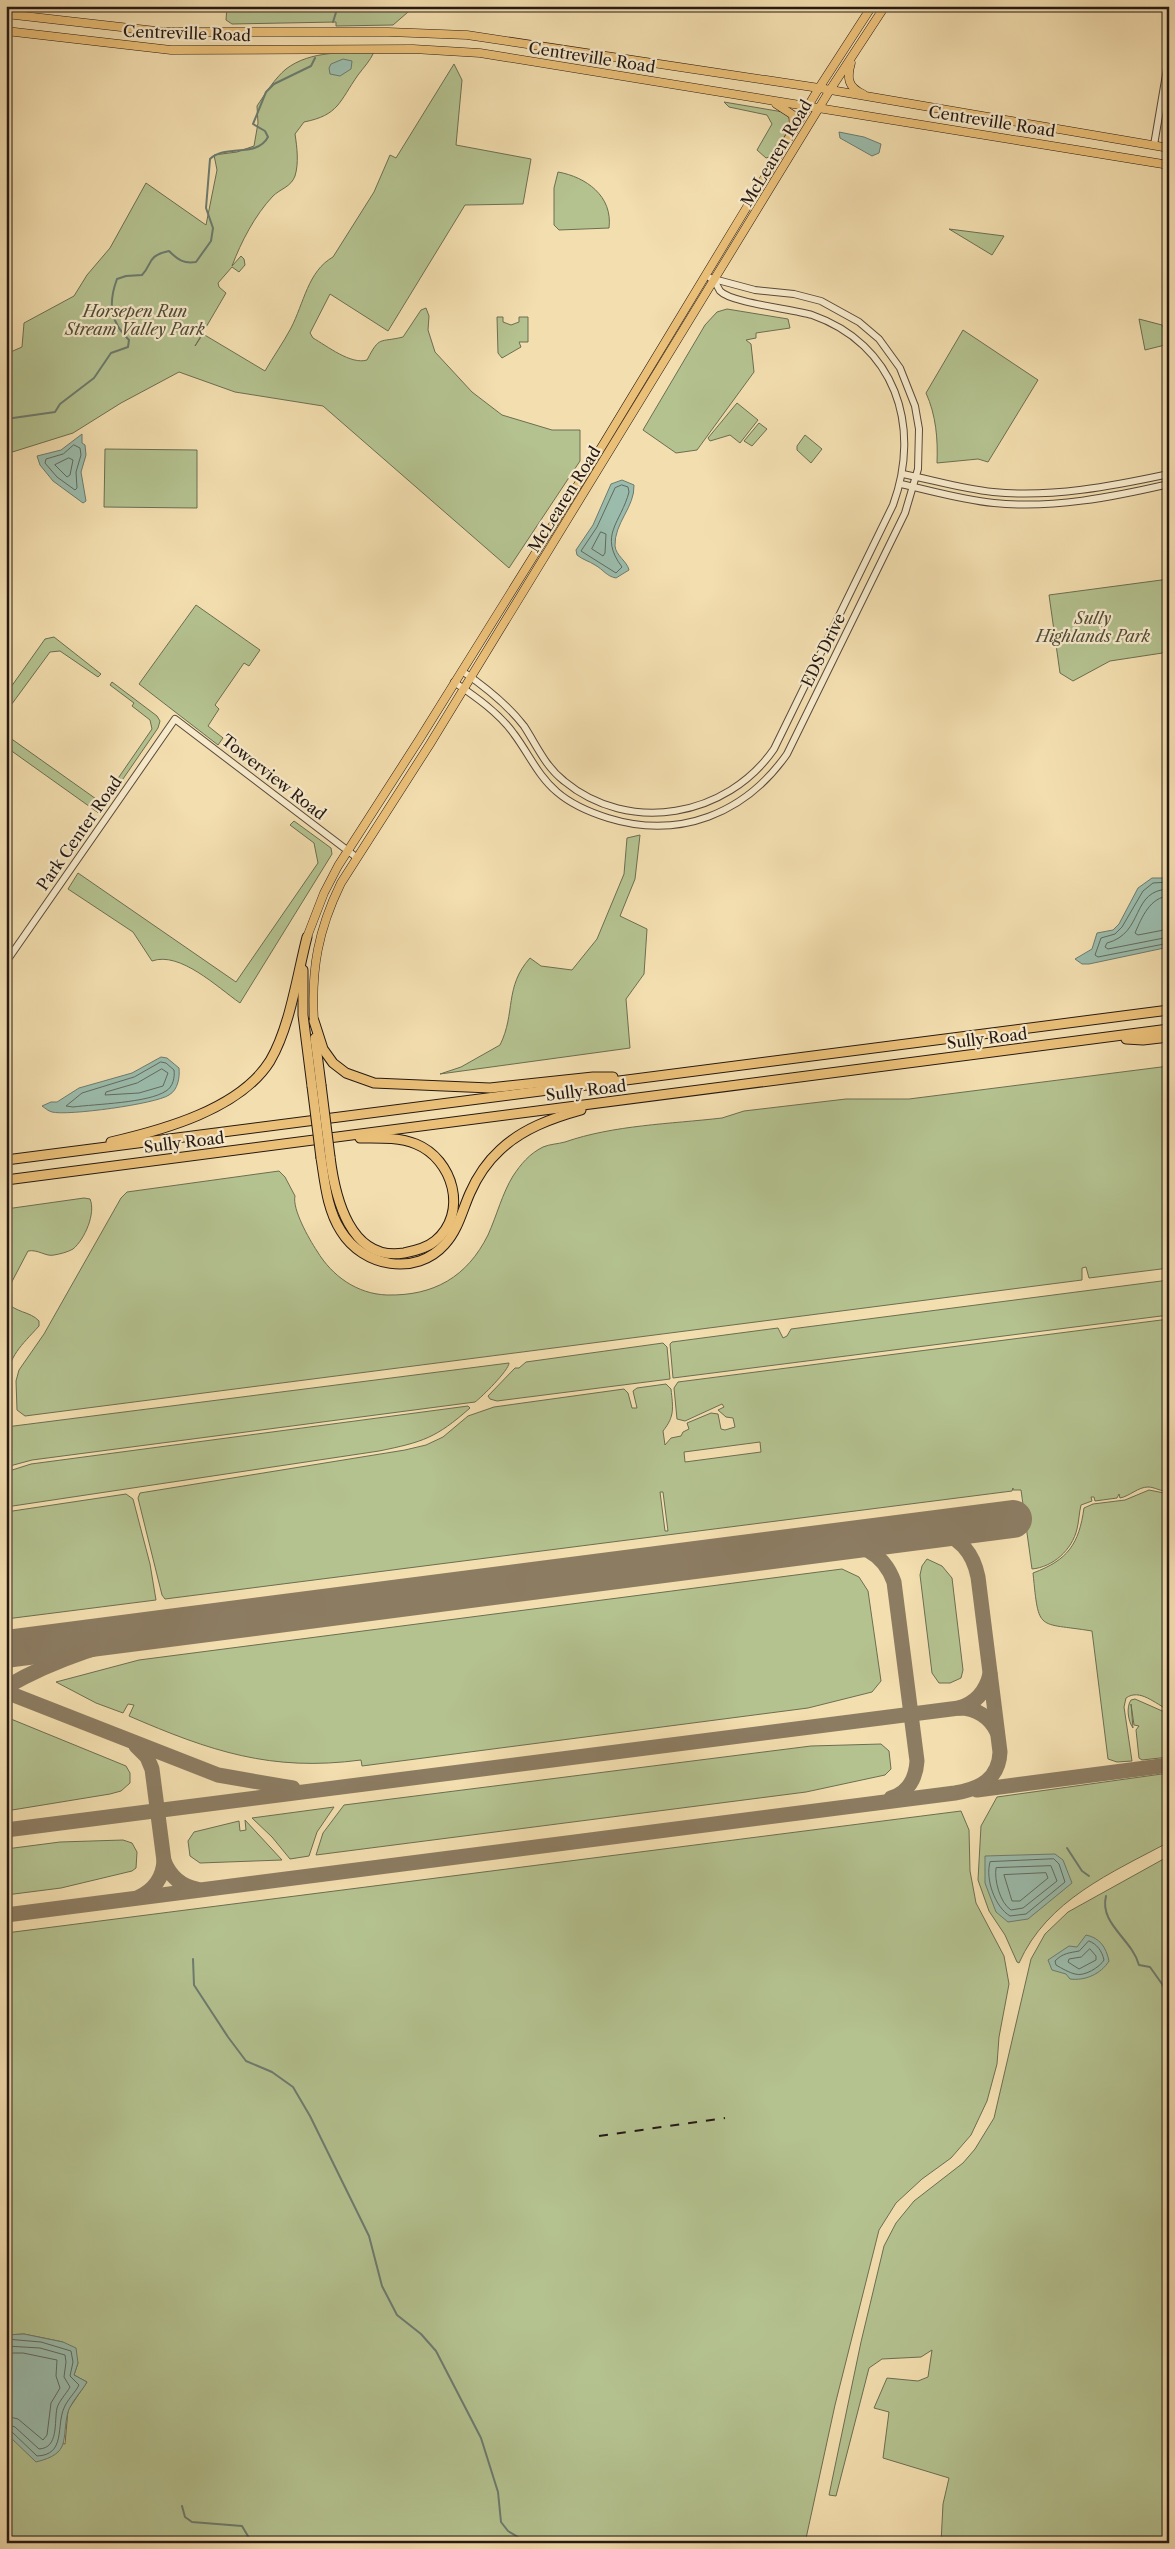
<svg xmlns="http://www.w3.org/2000/svg" width="1175" height="2549" font-family="'Libre Caslon Text',serif">
	<style>
		.green { fill: #b4c290; stroke: #6c6e52; fill-rule: evenodd }
		.water { fill: #9bbcac; stroke: #6c7b6f }
		.lines { fill: none; stroke-linecap: round; stroke-linejoin: round }
		.shore { stroke: #606a60; stroke-width: 1 }
		.stream { stroke: #6c7b6f; stroke-width: 2 }
		.taxiway { stroke: #8c7c62; stroke-width: 15 }
		.runway { stroke: #8c7c62; stroke-width: 38 }
		.minor-casing { stroke: #584a3b; stroke-width: 8 }
		.major-casing { stroke: #251914; stroke-width: 9 }
		.highway-casing { stroke: #251914; stroke-width: 11 }
		.minor { stroke: #f7eacb; stroke-width: 6 }
		.major { stroke: #eabf78; stroke-width: 8 }
		.highway { stroke: #eabf78; stroke-width: 9 }
		.rail { stroke: #251914; stroke-width: 2; stroke-dasharray: 9 9; stroke-linecap: butt }
		.highway-bridge-casing { stroke: #251914; stroke-width: 11; stroke-linecap: butt }
		.highway-bridge { stroke: #eabf78; stroke-width: 9 }
		.labels { text-anchor: middle; stroke-width: 4.5; stroke-linejoin: round; paint-order: stroke }
		.street-label { font-size: 16px; fill: #251914; stroke: #f7eacb }
		.park-label { font-size: 16px; font-style: italic; fill: #504c39; stroke: #f7eacb }
	</style>
	<rect width="100%" height="100%" fill="#f3deaf"/>
	<filter id="stains"><feTurbulence type="fractalNoise" baseFrequency=".004" numOctaves="4"/><feColorMatrix values="0 0 0 0 .2 0 0 0 0 .09 0 0 0 0 .02 0 0 0 .5 -.17"/></filter>
	<radialGradient id="worn" r=".72"><stop offset=".6" stop-color="#630" stop-opacity="0"/><stop offset="1" stop-color="#630" stop-opacity=".3"/></radialGradient>
	<g class="green">
		<path d="M227,6H415L393,25L336,26V22L232,24L226,20Z"/>
		<path d="M374,52C370,61 364,67 358,75C339,102 339,115 304,122L295,134C297,147 299,163 295,176C291,187 280,189 273,196C255,215 241,242 232,266L241,256L244,259L245,265L239,272L232,267L218,283L219,287L226,293L195,346L203,334L265,371C273,357 283,343 291,328C304,303 308,271 333,257L374,192L390,155L396,158L454,64L462,80L456,145L531,159L523,204L465,205L388,331L330,294L310,333L313,338C327,346 351,365 367,360C380,335 379,343 403,337L421,310L426,308L429,316L428,330L435,352L472,392L502,415L552,430H580V461L509,568L323,406L235,392L179,372L121,403L73,433L6,454V354L22,347L24,323L74,296L87,275L110,248L146,183L206,225L217,170L214,155L237,152L254,146L258,123L257,106C265,94 275,78 286,69C311,50 345,53 374,52Z"/>
		<path d="M724,102L783,112L789,117L791,126L772,156L766,158L757,150L772,124L767,115L729,107Z"/>
		<path d="M558,172C586,177 613,196 609,228L559,230L554,225V188Z"/>
		<path d="M949,229L1004,236L992,255Z"/>
		<path d="M727,309L788,319L790,328L756,333V338L746,340L751,344L754,372L697,450L676,453L643,430L705,325L717,312Z"/>
		<path d="M497,317H503V322L511,325L519,322V317H528V342H519L521,347L502,358L498,353Z"/>
		<path d="M1139,319L1162,325L1166,334L1163,326L1169,325V344L1145,350Z"/>
		<path d="M963,330L1038,380L988,462L978,459L937,463C938,439 936,415 926,393Z"/>
		<path d="M737,403L758,420L740,443L730,435L710,441L708,438Z"/>
		<path d="M759,423L767,429L752,446L744,441Z"/>
		<path d="M805,435L822,449L811,463L797,450V446Z"/>
		<path d="M105,449L197,450V508L104,507Z"/>
		<path d="M1169,579V652L1110,661L1073,681L1060,673L1049,595Z"/>
		<path d="M196,605L260,650L249,666L244,663L215,705L219,709L208,726L223,738L218,745L139,684Z"/>
		<path d="M54,637L101,674L98,677L60,651L50,652L6,712V694L45,639Z"/>
		<path d="M112,682L157,716L160,721L158,728L114,792L110,790L152,729L150,720L132,706L134,703L110,685Z"/>
		<path d="M6,735L106,806L100,814L6,747Z"/>
		<path d="M294,821L331,848L332,854L240,1003C217,987 180,951 152,961L133,932L68,889L78,873L236,982L318,863L314,843L290,825Z"/>
		<path d="M640,835L635,879L620,916L647,929L644,974L626,999L630,1048L440,1074L461,1067L500,1045C516,1013 504,987 530,958L541,966L572,970L597,939L624,874L627,838Z"/>
		<path d="M1169,1066V1268L1089,1278L1086,1267L1082,1268V1280L25,1416L17,1410L16,1381L19,1370L44,1334L121,1198L127,1192L279,1171L285,1177L295,1196C292,1209 309,1239 317,1251C332,1276 357,1294 387,1295C434,1296 467,1277 488,1235C497,1215 502,1194 513,1176C521,1164 529,1154 543,1147C550,1144 558,1144 565,1142C614,1125 670,1124 722,1118L744,1111L846,1099H909Z"/>
		<path d="M84,1198L90,1199C96,1213 85,1239 73,1249C68,1252 60,1254 54,1255C46,1257 38,1249 28,1251L6,1293V1209Z"/>
		<path d="M1169,1280V1315L673,1378L670,1344L672,1342L778,1328L783,1338L787,1336L791,1329Z"/>
		<path d="M6,1301C15,1313 30,1311 39,1321V1326C21,1346 9,1355 6,1383Z"/>
		<path d="M1169,1319V1491C1161,1492 1155,1487 1148,1487C1138,1487 1130,1496 1120,1498L1119,1494L1117,1498L1095,1501L1094,1497H1091L1092,1501L1081,1505C1079,1513 1079,1521 1077,1529C1072,1550 1053,1567 1032,1569L1021,1490H1013V1488L1012,1491L165,1599L162,1595L138,1498L140,1493L405,1450L426,1445L443,1437L468,1416L494,1407L624,1389L628,1393L632,1408H637L633,1391L637,1388L666,1384L671,1389C673,1408 675,1416 663,1431L665,1445L671,1438L681,1436L683,1432L689,1429L687,1423L711,1413L718,1414L721,1429L725,1430L735,1427L733,1418L726,1417L718,1410L724,1407L722,1404L685,1421L677,1419L674,1388L678,1382ZM760,1442L761,1452L685,1462L684,1452ZM660,1492H663L668,1531H665Z"/>
		<path d="M663,1343L667,1347L670,1379L497,1401L490,1399L488,1396L515,1368H519L526,1362Z"/>
		<path d="M509,1363C509,1370 482,1397 475,1402L32,1460L6,1467V1427Z"/>
		<path d="M468,1406L470,1408C436,1438 423,1442 379,1451L6,1507V1472L31,1464Z"/>
		<path d="M1149,1490L1169,1494V1710C1155,1704 1140,1688 1126,1698L1124,1707L1132,1761L1117,1762L1108,1759L1092,1631C1037,1622 1039,1633 1033,1573C1068,1560 1079,1544 1084,1508L1093,1504L1125,1500Z"/>
		<path d="M126,1494L133,1499L150,1564L156,1600L6,1619V1512Z"/>
		<path d="M927,1559L942,1566L952,1578L963,1670L961,1678L950,1683H939L932,1673L920,1575L922,1566Z"/>
		<path d="M842,1569L859,1577L868,1591L881,1681L872,1692L808,1708L362,1766L361,1760C271,1772 210,1751 129,1716L134,1705L128,1704L123,1713L96,1703L56,1682L139,1660Z"/>
		<path d="M1135,1699L1169,1714V1757L1142,1760L1139,1758L1136,1730L1139,1726L1134,1725L1131,1704L1133,1728C1128,1721 1126,1707 1131,1700Z"/>
		<path d="M6,1717L126,1766L130,1773V1783L121,1791L110,1794L6,1811Z"/>
		<path d="M881,1744L889,1751L891,1769L885,1775L806,1792L316,1855L323,1833L344,1805L811,1746Z"/>
		<path d="M1169,1773V1842C1111,1873 1047,1900 1019,1963L1017,1962L1005,1935L989,1911L978,1880L981,1826L997,1797Z"/>
		<path d="M334,1807L317,1832L309,1856L290,1859L272,1837L252,1818Z"/>
		<path d="M961,1811L969,1830L970,1871L976,1903L1004,1956L1009,1984L999,2037L997,2064L987,2101L971,2135L951,2158L922,2179L896,2203L879,2230L835,2405L805,2543H6V2421L8,2435L65,2444L68,2410L87,2382L74,2375L78,2363L63,2342L24,2334L6,2335V1933Z"/>
		<path d="M245,1820L282,1860L200,1863L190,1856L188,1841L194,1832L239,1821L240,1831L246,1830Z"/>
		<path d="M123,1840L132,1843L137,1852L136,1868L132,1871L61,1888L6,1895V1849L60,1842Z"/>
		<path d="M1169,1856V2543H941L943,2504L949,2478L883,2458L889,2412L874,2408L887,2378L918,2381L928,2377L932,2350L921,2357L882,2359L869,2368L836,2496L829,2495L861,2342L884,2246L896,2223L914,2201L963,2163L975,2149L994,2118L1031,1959L1045,1934L1068,1912Z"/>
	</g>
	<g class="water">
		<path d="M343,59L352,61L351,69L340,76L330,74L329,68L331,64Z"/>
		<path d="M839,132L864,137L881,144L879,153L872,156L840,138Z"/>
		<path d="M82,434V443L85,445L86,455L81,472L86,501L83,503L53,481L40,465L37,456L61,450Z"/>
		<path d="M622,480L634,485C635,507 614,523 615,546C616,556 627,561 629,570L616,578C606,576 604,570 595,565C589,561 583,560 577,555L576,550L593,525L611,484Z"/>
		<path d="M1152,878H1169V947L1089,964H1082L1075,959L1092,949L1097,933L1113,930L1119,924L1138,888Z"/>
		<path d="M161,1057L167,1058L179,1068C180,1077 178,1090 169,1095C156,1104 67,1116 52,1112C48,1111 45,1108 42,1106L51,1102H57L79,1088L132,1073Z"/>
		<path d="M1055,1854L1063,1860L1072,1883L1028,1919L1008,1922L996,1912L985,1883V1856Z"/>
		<path d="M1086,1935C1100,1938 1106,1947 1109,1961C1101,1974 1085,1981 1070,1979L1066,1974L1052,1970L1048,1960L1069,1946L1077,1947Z"/>
		<path d="M24,2334L63,2342L76,2348L78,2363L74,2375L87,2382C82,2391 71,2402 68,2412C61,2440 72,2453 36,2462L8,2435L6,2421V2335Z"/>
	</g>
	<g class="lines">
		<g class="shore">
			<path d="M74,445L80,448L81,455L76,472L77,488L75,490L57,477L45,463L46,459L63,454Z"/>
			<path d="M69,458L73,460L70,475L67,477L55,465Z"/>
			<path d="M622,485L628,487L629,492C621,523 598,535 622,567L616,573L581,551L597,527L615,488Z"/>
			<path d="M601,532L606,534L605,553L603,556L592,549Z"/>
			<path d="M1169,882L1153,883L1143,891L1122,927L1115,934L1101,938L1095,955L1098,957L1169,943"/>
			<path d="M1169,889C1130,890 1145,933 1107,943L1105,947L1108,949L1169,937"/>
			<path d="M1169,896C1150,897 1142,917 1135,933L1138,935L1169,929"/>
			<path d="M161,1062L166,1063L174,1070C175,1077 173,1087 166,1091C148,1103 96,1104 73,1107L66,1106L82,1093L134,1077Z"/>
			<path d="M162,1069L168,1073L163,1086L139,1093L105,1095L106,1092L137,1083Z"/>
			<path d="M1054,1859L1059,1864L1065,1882L1026,1914L1010,1916C995,1907 985,1879 990,1862Z"/>
			<path d="M1051,1866L1057,1881L1023,1908L1011,1910C1000,1903 994,1880 996,1868Z"/>
			<path d="M1046,1873L1048,1878L1020,1901H1012L1004,1875Z"/>
			<path d="M1089,1941C1097,1944 1102,1951 1104,1960C1100,1967 1084,1977 1075,1974C1070,1973 1061,1968 1056,1965L1055,1961C1063,1953 1069,1953 1079,1951Z"/>
			<path d="M1090,1949L1096,1956V1960L1079,1969L1068,1962L1069,1959L1081,1957Z"/>
			<path d="M6,2339L41,2342L71,2351L73,2362L70,2376L79,2385C75,2393 67,2400 64,2408C56,2426 66,2455 37,2456L11,2431L6,2430"/>
			<path d="M6,2346L40,2348L65,2355L66,2362L64,2377L70,2387C66,2394 59,2401 57,2408C54,2422 59,2448 39,2449L15,2427L6,2424"/>
			<path d="M6,2353H23L57,2360L56,2376L60,2388L51,2403L47,2435L43,2440L18,2419L6,2416"/>
		</g>
		<g class="stream">
			<path d="M333,22L338,6"/>
			<path d="M6,419L55,412L60,404L94,378L111,353L128,347L129,340C110,322 108,303 117,279L126,276L142,275C153,264 146,256 169,251C178,260 184,264 196,262L211,241L213,228L206,208L210,159C225,144 257,158 268,137L265,131L253,124L266,92L274,84L311,66L315,58"/>
			<path d="M1169,1095V1102"/>
			<path d="M1067,1848L1082,1871L1089,1876"/>
			<path d="M1106,1896C1099,1924 1132,1939 1139,1965L1150,1967L1162,1984L1169,1997"/>
			<path d="M193,1959L194,1985L228,2037L246,2061L272,2072L293,2087L310,2116L369,2236L382,2286L397,2315L421,2334L436,2351L481,2438L498,2492L501,2522L508,2531L528,2543"/>
			<path d="M182,2506L185,2517L192,2522L242,2526L252,2543"/>
		</g>
		<g class="taxiway">
			<path d="M830,1543C859,1543 883,1551 894,1582L917,1761C916,1778 908,1793 891,1798"/>
			<path d="M6,1687C61,1655 121,1638 183,1627"/>
			<path d="M6,1692L218,1775L293,1788"/>
			<path d="M959,1708C976,1703 986,1691 990,1674"/>
			<path d="M136,1746L147,1757L152,1769L164,1861C163,1877 154,1890 139,1897"/>
			<path d="M977,1790L1169,1765"/>
			<path d="M6,1830L959,1708C976,1708 990,1717 997,1732"/>
			<path d="M164,1861C170,1876 181,1886 197,1889"/>
			<path d="M6,1915L955,1793C980,1789 999,1779 1000,1752L978,1577C973,1552 959,1536 933,1529"/>
		</g>
		<path class="runway" d="M6,1649L1013,1519"/>
		<defs>
			<g id="minor">
				<path d="M1154,145L1169,57"/>
				<path d="M903,474C933,480 963,489 993,492C1051,498 1113,486 1169,474"/>
				<path d="M901,484C932,491 963,500 994,503C1052,509 1113,497 1169,484"/>
				<path d="M462,671C484,686 507,704 524,726C537,746 545,766 564,781C629,835 727,817 774,749L893,505C922,426 895,344 812,315C793,309 731,303 720,291C718,288 716,284 715,280"/>
				<path d="M454,682C476,697 499,713 514,734C529,754 538,776 557,792C572,805 589,812 608,818C679,840 745,814 787,754L905,513L918,469L919,429L915,406L900,368L879,339L859,322L821,301L794,294L755,290L710,278"/>
				<path d="M6,962L175,719L356,857"/>
			</g>
			<g id="major">
				<path d="M6,14L165,32H388L467,35L819,88L1169,148"/>
				<path d="M6,31L171,50L413,49L480,53L1169,165"/>
				<path d="M851,63C847,77 847,87 863,94"/>
				<path d="M776,104L793,115L794,130"/>
				<path d="M307,937L324,893L338,866L419,740L604,443L819,88L872,6"/>
				<path d="M314,1021C311,969 318,930 341,883L430,744L830,90L885,6"/>
			</g>
			<g id="highway">
				<path d="M303,970V1015L312,1086"/>
				<path d="M314,1021L323,1049L333,1063L346,1073L374,1083L490,1088L593,1077H613"/>
				<path d="M315,1038L321,1085"/>
				<path d="M1126,1039L1143,1040L1169,1037"/>
				<path d="M111,1142C163,1130 240,1109 270,1061C290,1027 297,976 307,937"/>
				<path d="M330,1157C335,1197 350,1262 404,1253C414,1251 427,1248 435,1241C469,1213 453,1159 416,1144C399,1137 379,1138 360,1138"/>
				<path d="M321,1158C325,1183 327,1209 341,1231C363,1267 416,1277 445,1244C458,1230 462,1211 470,1193C477,1177 487,1162 500,1150C522,1129 552,1118 581,1110"/>
				<path d="M6,1160L1169,1010"/>
				<path d="M6,1180L1169,1029"/>
			</g>
		</defs>
		<use href="#minor" class="minor-casing"/>
		<use href="#major" class="major-casing"/>
		<use href="#highway" class="highway-casing"/>
		<use href="#minor" class="minor"/>
		<use href="#major" class="major"/>
		<use href="#highway" class="highway"/>
		<path class="rail" d="M599,2136L725,2118"/>
		<defs>
			<g id="highway-bridge">
				<path d="M321,1085L330,1157"/>
				<path d="M312,1086L321,1158"/>
			</g>
		</defs>
		<use href="#highway-bridge" class="highway-bridge-casing"/>
		<use href="#highway-bridge" class="highway-bridge"/>
	</g>
	<g class="labels">
		<g class="street-label">
			<text transform="translate(187 33) rotate(2)" y="6">Centreville Road</text>
			<text transform="translate(592 57) rotate(9)" y="6">Centreville Road</text>
			<text transform="translate(992 121) rotate(9)" y="6">Centreville Road</text>
			<text transform="translate(776 153) rotate(-59)" y="6">McLearen Road</text>
			<text transform="translate(564 499) rotate(-58)" y="6">McLearen Road</text>
			<text transform="translate(823 650) rotate(-64)" y="6">EDS Drive</text>
			<text transform="translate(274 777) rotate(38)" y="6">Towerview Road</text>
			<text transform="translate(79 833) rotate(-55)" y="6">Park Center Road</text>
			<text transform="translate(987 1038) rotate(-7)" y="6">Sully Road</text>
			<text transform="translate(586 1090) rotate(-7)" y="6">Sully Road</text>
			<text transform="translate(184 1142) rotate(-7)" y="6">Sully Road</text>
		</g>
		<g class="park-label">
			<text x="135" y="317">Horsepen Run<tspan x="135" dy="18">Stream Valley Park</tspan></text>
			<text x="1093" y="624">Sully<tspan x="1093" dy="18">Highlands Park</tspan></text>
		</g>
	</g>
	<rect width="1175" height="2549" fill="none" stroke="#f3deaf" stroke-width="25"/>
	<rect x="8" y="8" width="1160" height="2534" fill="none" stroke="#251914" stroke-width="2.5"/>
	<rect x="12" y="12" width="1150" height="2524" fill="none" stroke="#251914"/>
	<rect width="100%" height="100%" filter="url(#stains)"/>
	<rect width="100%" height="100%" fill="url(#worn)"/>
</svg>
